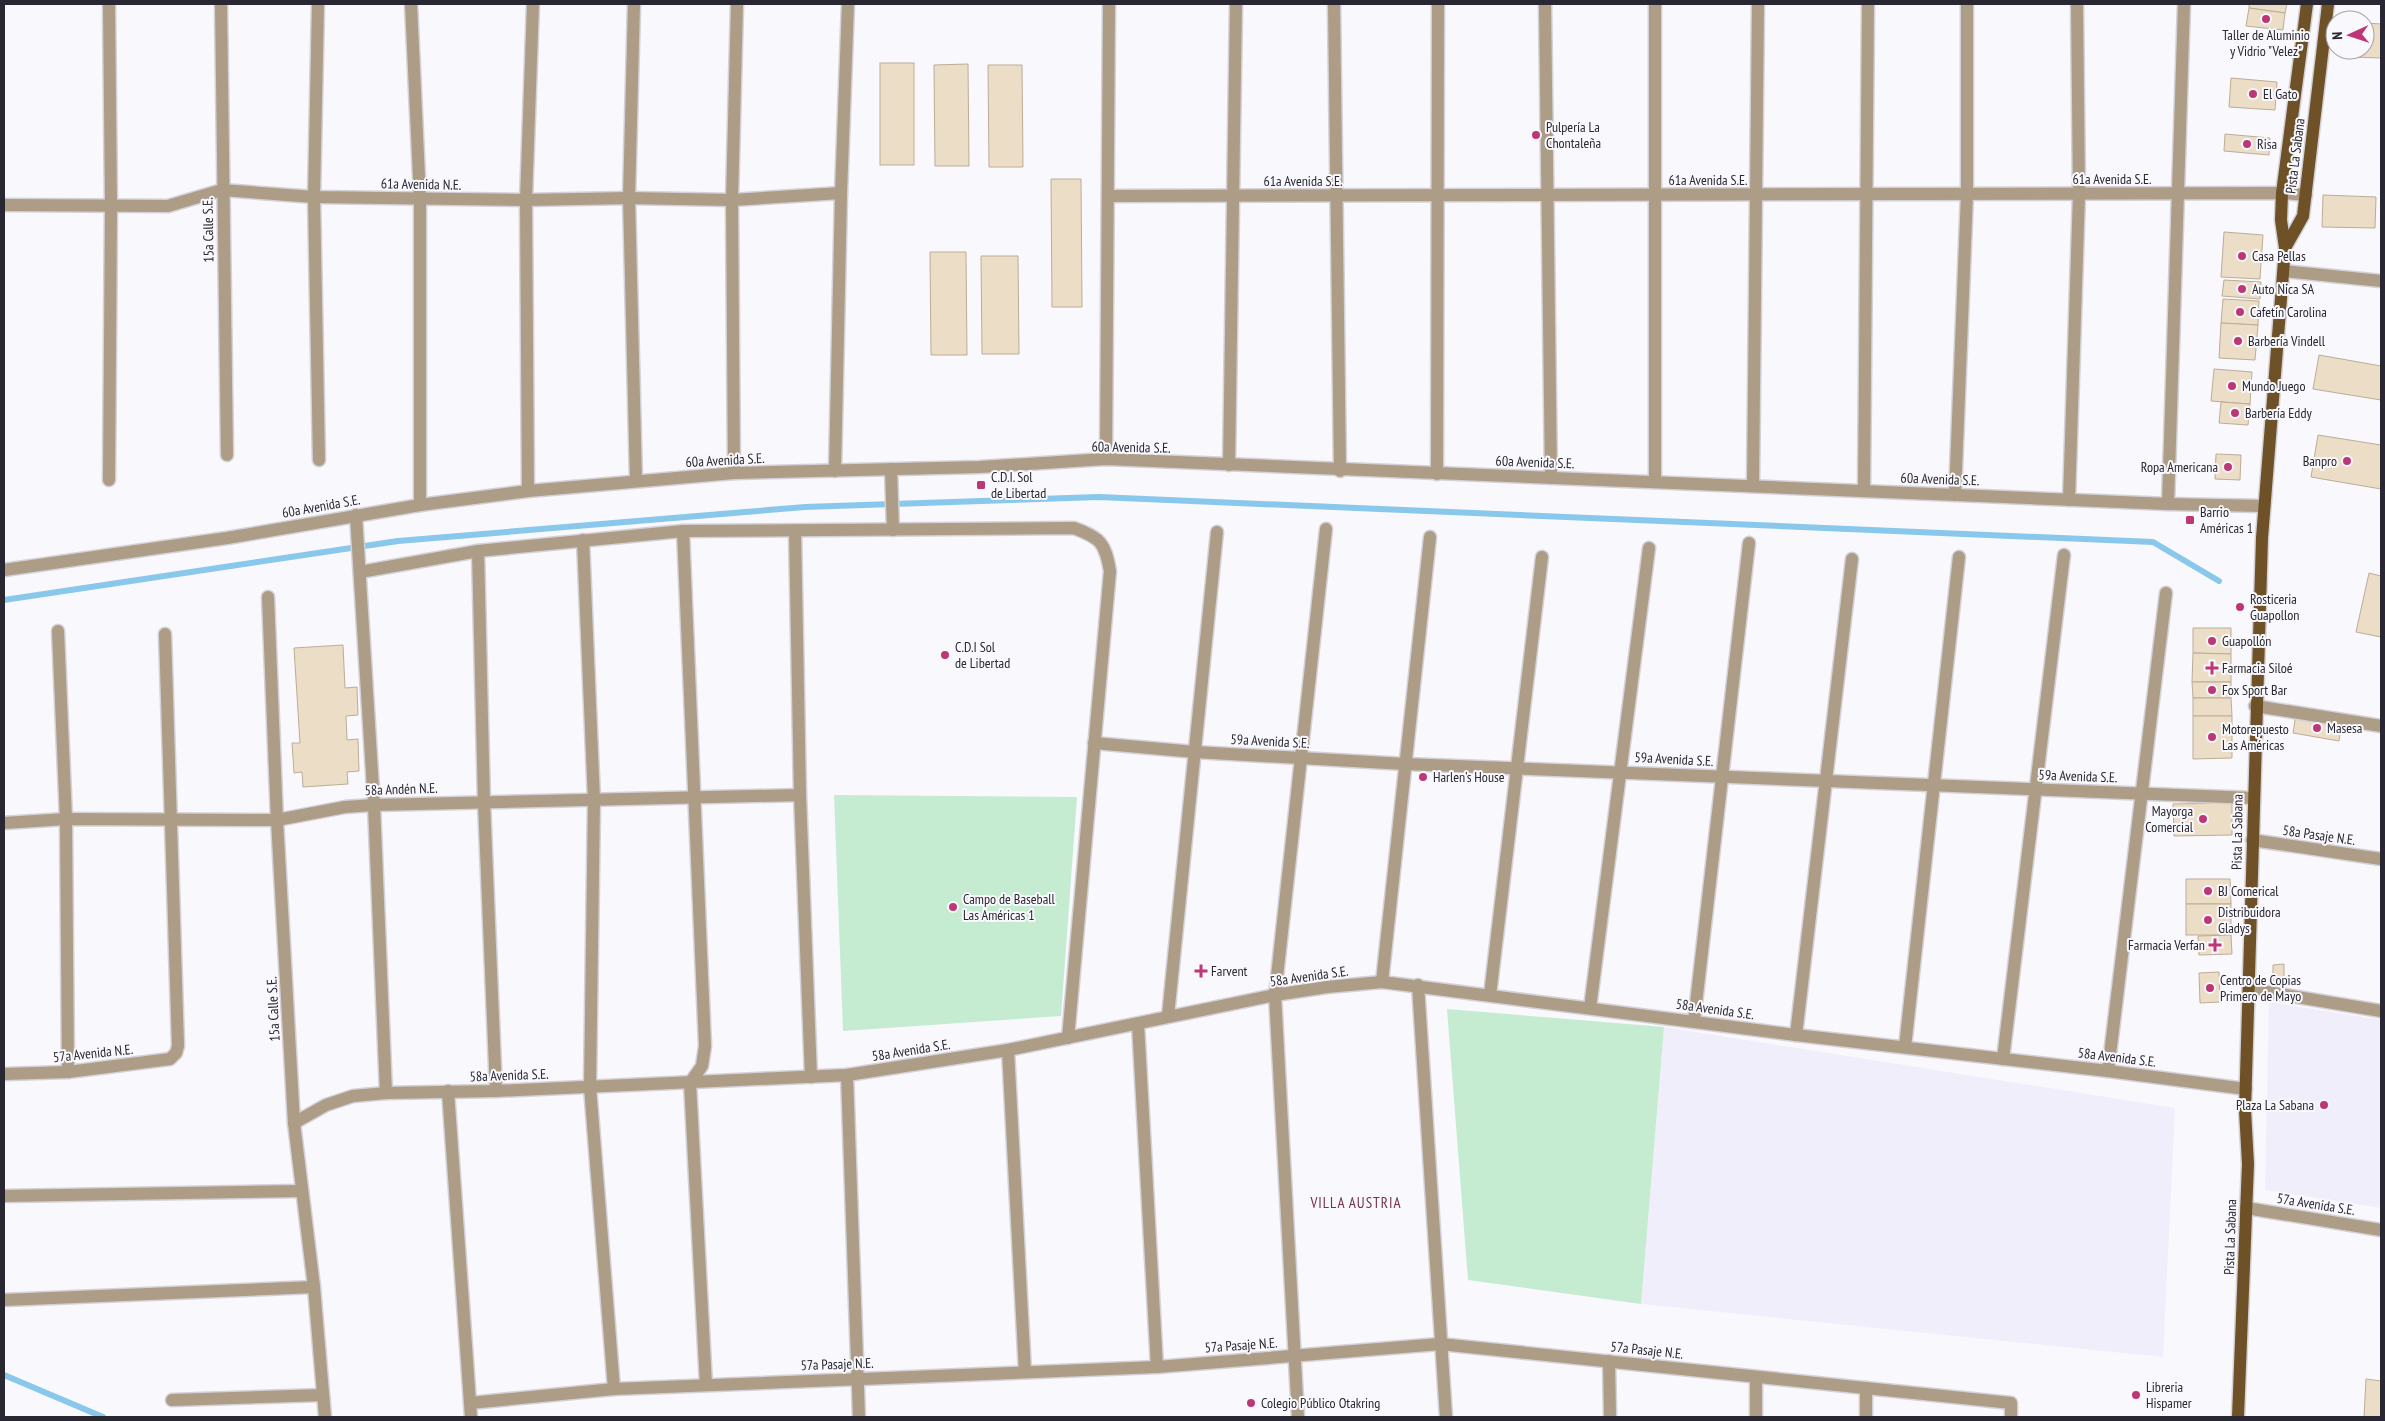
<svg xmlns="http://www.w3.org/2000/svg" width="2385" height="1421" font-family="'PT Sans Narrow',sans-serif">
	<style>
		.built { fill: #f0eefb }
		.green { fill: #c5ecd1 }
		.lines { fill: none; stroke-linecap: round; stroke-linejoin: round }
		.stream { stroke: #89c7eb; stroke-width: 6 }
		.building { fill: #ecddc7; stroke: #bbad98 }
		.minor-casing { stroke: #d4d2d8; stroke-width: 15 }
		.primary-casing { stroke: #d4d2d8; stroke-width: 15 }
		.minor { stroke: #ad9c86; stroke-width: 12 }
		.primary { stroke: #6e5127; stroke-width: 12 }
		.poi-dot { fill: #bd3777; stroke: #f9f8fd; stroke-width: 2 }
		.labels { text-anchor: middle; stroke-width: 4; stroke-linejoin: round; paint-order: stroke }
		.poi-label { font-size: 14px; fill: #292731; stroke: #f9f8fd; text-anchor: start }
		.street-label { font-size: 14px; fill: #292731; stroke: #f9f8fd }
		.neighbourhood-label { font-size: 15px; letter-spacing: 1px; fill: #74314e; stroke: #f9f8fd }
	</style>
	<rect width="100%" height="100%" fill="#f9f8fd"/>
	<g class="built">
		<path d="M2269,1002L2381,1020V1208L2265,1190Z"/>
		<path d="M1664,1027L2175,1108L2163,1357L1641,1304Z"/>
	</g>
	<g class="green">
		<path d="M834,795L1077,797L1061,1016L843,1031Z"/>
		<path d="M1447,1009L1664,1027L1641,1304L1468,1280Z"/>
	</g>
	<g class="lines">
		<g class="stream">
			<path d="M4,600L398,541L805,507L1099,497L2153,542L2219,581"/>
			<path d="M4,1375L103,1417"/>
		</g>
	</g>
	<g class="building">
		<path d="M2249,4H2287L2285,13L2249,8Z"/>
		<path d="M2249,8L2285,13L2283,30L2246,26Z"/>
		<path d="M2365,23L2381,24V58L2352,57V50H2365Z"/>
		<rect x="880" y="63" width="34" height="102"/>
		<path d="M968,64L969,166H935L934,65Z"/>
		<path d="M988,65H1022L1023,167H989Z"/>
		<path d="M2231,78L2277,82L2275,110L2229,107Z"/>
		<path d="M2225,134L2270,138L2269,155L2224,151Z"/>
		<path d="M1051,179H1081L1082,307H1052Z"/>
		<path d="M2323,195L2376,197L2375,228L2322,227Z"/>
		<path d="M2224,232L2263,235L2260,279L2221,277Z"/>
		<path d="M930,252H966L967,355H931Z"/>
		<path d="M981,256H1018L1019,354H982Z"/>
		<path d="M2224,280L2261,282L2260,299L2222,296Z"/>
		<path d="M2223,299L2259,301L2258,325L2221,323Z"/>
		<path d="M2221,323L2258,325L2255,360L2219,358Z"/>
		<path d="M2319,355L2381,366V400L2313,389Z"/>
		<path d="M2214,369L2252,372L2250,404L2211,401Z"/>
		<path d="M2221,402L2250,404L2248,425L2219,423Z"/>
		<path d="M2318,435L2381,445V489L2311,477Z"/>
		<path d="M2216,454L2241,455L2240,480L2215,479Z"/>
		<path d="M2369,573L2381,576V637L2356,632Z"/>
		<path d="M2193,628H2231V654L2193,653Z"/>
		<path d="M343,645L345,688L357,687L358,715L346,716L347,740L358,739L359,771L347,772L348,784L303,787L302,772L294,773L292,743H300L294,648Z"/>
		<path d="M2193,653L2231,654V682H2192Z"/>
		<path d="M2192,682H2231V698H2193Z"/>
		<path d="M2193,698H2231L2232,716H2193Z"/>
		<path d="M2296,714L2342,722L2339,741L2293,733Z"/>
		<path d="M2193,716H2232V758L2193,759Z"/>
		<path d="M2232,803V835L2174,836L2173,804Z"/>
		<path d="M2186,879H2230L2231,904H2186Z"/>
		<rect x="2186" y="904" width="45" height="31"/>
		<path d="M2231,935L2232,954L2199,955L2198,936Z"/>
		<path d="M2284,964V984H2273V965Z"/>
		<path d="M2219,972L2220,1002L2200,1003L2199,973Z"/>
		<path d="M2366,1379L2381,1381V1417H2364Z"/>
	</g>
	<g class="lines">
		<defs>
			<g id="minor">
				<path d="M109,4L111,206L109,480"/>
				<path d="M221,4L227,455"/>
				<path d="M318,4L314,197L319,460"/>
				<path d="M411,4L420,199V505"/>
				<path d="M634,4L629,198L636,480"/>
				<path d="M1334,4L1340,471"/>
				<path d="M1545,4L1551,478"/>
				<path d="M1655,4V482"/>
				<path d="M1109,196L2282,193L2306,195"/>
				<path d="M4,205L168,206L222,190L314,197L526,200L629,198L732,200L841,193"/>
				<path d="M2284,271L2381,281"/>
				<path d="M1106,459L1109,4"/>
				<path d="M1229,465L1236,4"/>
				<path d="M891,469L893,530"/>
				<path d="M835,471L841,193L848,4"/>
				<path d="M734,473L732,200L737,4"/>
				<path d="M1437,474L1438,4"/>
				<path d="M1753,486L1758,4"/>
				<path d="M528,491L526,200L533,4"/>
				<path d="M1864,491L1868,4"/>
				<path d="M1955,495L1967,194V4"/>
				<path d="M2069,500L2079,194L2077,4"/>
				<path d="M2168,504L2184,4"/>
				<path d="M356,515L374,805L386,1093"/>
				<path d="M683,531L705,1046L702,1066L690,1083L706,1385"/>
				<path d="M795,531L800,795L811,1077"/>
				<path d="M583,540L594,800L590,1087L614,1389"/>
				<path d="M478,551L484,802L496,1091"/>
				<path d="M4,570L227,538L420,505L528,491L734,473L980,467L1106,459L2168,504L2263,506"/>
				<path d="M360,572L478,551L683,531L1074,528C1101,538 1105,543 1110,571L1068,1038"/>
				<path d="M268,597L277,820L294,1123L314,1287L325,1417"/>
				<path d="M58,631L66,819L68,1072"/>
				<path d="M2255,706L2381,726"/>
				<path d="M1094,743L1195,752L1405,764L2253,798"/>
				<path d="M4,823L66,819L277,820L345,807L374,805L800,795"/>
				<path d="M2252,840L2381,859"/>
				<path d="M1382,982L1430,537"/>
				<path d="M1418,985L1446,1417"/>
				<path d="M2250,989L2381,1011"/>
				<path d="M1490,995L1542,557"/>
				<path d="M1590,1008L1649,548"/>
				<path d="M1168,1016L1217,532"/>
				<path d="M1694,1021L1749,543"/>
				<path d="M1138,1024L1157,1367"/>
				<path d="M1796,1035L1852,559"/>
				<path d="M1905,1047L1959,557"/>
				<path d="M1008,1050L1025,1372"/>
				<path d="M2003,1059L2064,555"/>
				<path d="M2108,1071L2166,593"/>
				<path d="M4,1074L68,1072L170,1059L176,1053L178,1046L165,634"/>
				<path d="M847,1075L859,1417"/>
				<path d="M448,1091L471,1417"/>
				<path d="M294,1123L326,1105L353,1096L386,1093L496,1091L847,1075L1008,1050L1275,995L1327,987L1382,982L1796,1035L2108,1071L2246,1089"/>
				<path d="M4,1196L302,1191"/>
				<path d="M2246,1208L2381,1230"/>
				<path d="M4,1300L314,1287"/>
				<path d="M1609,1361L1610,1417"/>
				<path d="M1756,1377V1417"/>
				<path d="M1866,1388V1417"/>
				<path d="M172,1400L323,1395"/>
				<path d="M470,1403L614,1389L1157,1367L1440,1344L2011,1403V1417"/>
				<path d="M1298,1417L1275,995L1326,529"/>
			</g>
			<g id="primary">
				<path d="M2285,248L2303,216L2328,4"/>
				<path d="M2238,1417L2248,1164L2245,1110L2262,538L2285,248L2281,220L2282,193L2307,4"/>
			</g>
		</defs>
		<use href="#minor" class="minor-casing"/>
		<use href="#primary" class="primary-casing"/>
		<use href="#minor" class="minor"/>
		<use href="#primary" class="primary"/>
	</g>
	<g class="poi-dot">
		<circle cx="2266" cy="19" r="5"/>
		<circle cx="2253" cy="94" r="5"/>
		<circle cx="1536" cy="135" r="5"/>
		<circle cx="2247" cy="144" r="5"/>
		<circle cx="2242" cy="256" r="5"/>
		<circle cx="2242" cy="289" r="5"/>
		<circle cx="2240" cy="312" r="5"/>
		<circle cx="2238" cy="341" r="5"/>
		<circle cx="2232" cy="386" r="5"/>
		<circle cx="2235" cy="413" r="5"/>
		<circle cx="2347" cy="461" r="5"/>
		<circle cx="2228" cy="467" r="5"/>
		<rect x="976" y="480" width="10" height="10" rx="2.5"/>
		<rect x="2185" y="515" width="10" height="10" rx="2.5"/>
		<circle cx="2240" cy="607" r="5"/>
		<circle cx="2212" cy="641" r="5"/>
		<circle cx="945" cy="655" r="5"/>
		<path d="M2209.5 660.5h5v5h5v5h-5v5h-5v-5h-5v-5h5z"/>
		<circle cx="2212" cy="690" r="5"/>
		<circle cx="2317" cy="728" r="5"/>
		<circle cx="2212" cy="737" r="5"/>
		<circle cx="1423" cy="777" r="5"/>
		<circle cx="2203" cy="819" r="5"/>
		<circle cx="2208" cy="891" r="5"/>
		<circle cx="953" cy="907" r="5"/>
		<circle cx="2208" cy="920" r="5"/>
		<path d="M2212.5 937.5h5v5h5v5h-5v5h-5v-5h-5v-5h5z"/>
		<path d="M1198.5 963.5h5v5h5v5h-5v5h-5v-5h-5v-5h5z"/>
		<circle cx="2210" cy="988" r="5"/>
		<circle cx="2324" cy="1105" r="5"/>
		<circle cx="2136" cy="1395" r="5"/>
		<circle cx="1251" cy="1403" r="5"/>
	</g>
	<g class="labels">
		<g class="poi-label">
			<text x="2266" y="40" text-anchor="middle">Taller de Aluminio<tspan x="2266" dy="16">y Vidrio "Velez"</tspan></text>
			<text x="2263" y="99">El Gato</text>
			<text x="1546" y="132">Pulpería La<tspan x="1546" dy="16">Chontaleña</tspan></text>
			<text x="2257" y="149">Risa</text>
			<text x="2252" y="261">Casa Pellas</text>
			<text x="2252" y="294">Auto Nica SA</text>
			<text x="2250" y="317">Cafetín Carolina</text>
			<text x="2248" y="346">Barbería Vindell</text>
			<text x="2242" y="391">Mundo Juego</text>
			<text x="2245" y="418">Barbería Eddy</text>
			<text x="2337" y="466" text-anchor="end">Banpro</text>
			<text x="2218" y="472" text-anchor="end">Ropa Americana</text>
			<text x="991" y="482">C.D.I. Sol<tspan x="991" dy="16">de Libertad</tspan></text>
			<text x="2200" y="517">Barrio<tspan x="2200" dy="16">Américas 1</tspan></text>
			<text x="2250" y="604">Rosticeria<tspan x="2250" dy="16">Guapollon</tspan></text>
			<text x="2222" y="646">Guapollón</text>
			<text x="955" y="652">C.D.I Sol<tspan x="955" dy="16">de Libertad</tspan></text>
			<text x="2222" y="673">Farmacia Siloé</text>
			<text x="2222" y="695">Fox Sport Bar</text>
			<text x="2327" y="733">Masesa</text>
			<text x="2222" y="734">Motorepuesto<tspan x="2222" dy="16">Las Américas</tspan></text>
			<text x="1433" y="782">Harlen’s House</text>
			<text x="2193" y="816" text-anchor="end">Mayorga<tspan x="2193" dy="16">Comercial</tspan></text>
			<text x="2218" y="896">BJ Comerical</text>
			<text x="963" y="904">Campo de Baseball<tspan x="963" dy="16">Las Américas 1</tspan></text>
			<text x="2218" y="917">Distribuidora<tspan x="2218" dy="16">Gladys</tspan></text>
			<text x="2205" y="950" text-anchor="end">Farmacia Verfan</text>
			<text x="1211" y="976">Farvent</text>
			<text x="2220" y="985">Centro de Copias<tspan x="2220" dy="16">Primero de Mayo</tspan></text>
			<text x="2314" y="1110" text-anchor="end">Plaza La Sabana</text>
			<text x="2146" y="1392">Libreria<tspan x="2146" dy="16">Hispamer</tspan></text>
			<text x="1261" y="1408">Colegio Público Otakring</text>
		</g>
		<g class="street-label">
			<text transform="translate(2295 156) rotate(-83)" y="5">Pista La Sabana</text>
			<text x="2112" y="184">61a Avenida S.E.</text>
			<text x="1708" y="185">61a Avenida S.E.</text>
			<text x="1303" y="186">61a Avenida S.E.</text>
			<text transform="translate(421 184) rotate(1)" y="5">61a Avenida N.E.</text>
			<text transform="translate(208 230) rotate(-91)" y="5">15a Calle S.E.</text>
			<text transform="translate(1131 447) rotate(1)" y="5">60a Avenida S.E.</text>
			<text transform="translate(725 460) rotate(-3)" y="5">60a Avenida S.E.</text>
			<text transform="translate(1535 462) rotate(2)" y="5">60a Avenida S.E.</text>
			<text transform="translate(1940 479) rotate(2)" y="5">60a Avenida S.E.</text>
			<text transform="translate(321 506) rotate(-10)" y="5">60a Avenida S.E.</text>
			<text transform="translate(1270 741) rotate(3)" y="5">59a Avenida S.E.</text>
			<text transform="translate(1674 759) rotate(3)" y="5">59a Avenida S.E.</text>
			<text transform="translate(2078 776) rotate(2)" y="5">59a Avenida S.E.</text>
			<text transform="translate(401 789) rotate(-2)" y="5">58a Andén N.E.</text>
			<text transform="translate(2237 832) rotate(-89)" y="5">Pista La Sabana</text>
			<text transform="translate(2319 835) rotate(8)" y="5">58a Pasaje N.E.</text>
			<text transform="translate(1309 976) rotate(-8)" y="5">58a Avenida S.E.</text>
			<text transform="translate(273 1009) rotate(-93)" y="5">15a Calle S.E.</text>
			<text transform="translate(1715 1009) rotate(8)" y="5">58a Avenida S.E.</text>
			<text transform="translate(911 1050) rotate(-9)" y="5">58a Avenida S.E.</text>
			<text transform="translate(93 1053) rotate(-6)" y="5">57a Avenida N.E.</text>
			<text transform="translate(2117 1057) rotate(7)" y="5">58a Avenida S.E.</text>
			<text transform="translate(509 1075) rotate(-2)" y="5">58a Avenida S.E.</text>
			<text transform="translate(2316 1204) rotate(9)" y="5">57a Avenida S.E.</text>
			<text transform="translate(2230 1237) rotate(-88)" y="5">Pista La Sabana</text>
			<text transform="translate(1241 1345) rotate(-4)" y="5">57a Pasaje N.E.</text>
			<text transform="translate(1647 1350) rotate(6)" y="5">57a Pasaje N.E.</text>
			<text transform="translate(837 1364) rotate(-2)" y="5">57a Pasaje N.E.</text>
		</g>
		<g class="neighbourhood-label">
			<text x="1356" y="1208">VILLA AUSTRIA</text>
		</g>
	</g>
	<rect width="2385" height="1421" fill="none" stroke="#292731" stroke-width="10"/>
	<g transform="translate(2350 35) rotate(267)"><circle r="24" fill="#f9f8fd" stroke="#a6a4ab"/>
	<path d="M0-4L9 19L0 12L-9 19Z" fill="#bd3777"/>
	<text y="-8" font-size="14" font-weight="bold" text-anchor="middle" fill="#292731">N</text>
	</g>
</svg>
